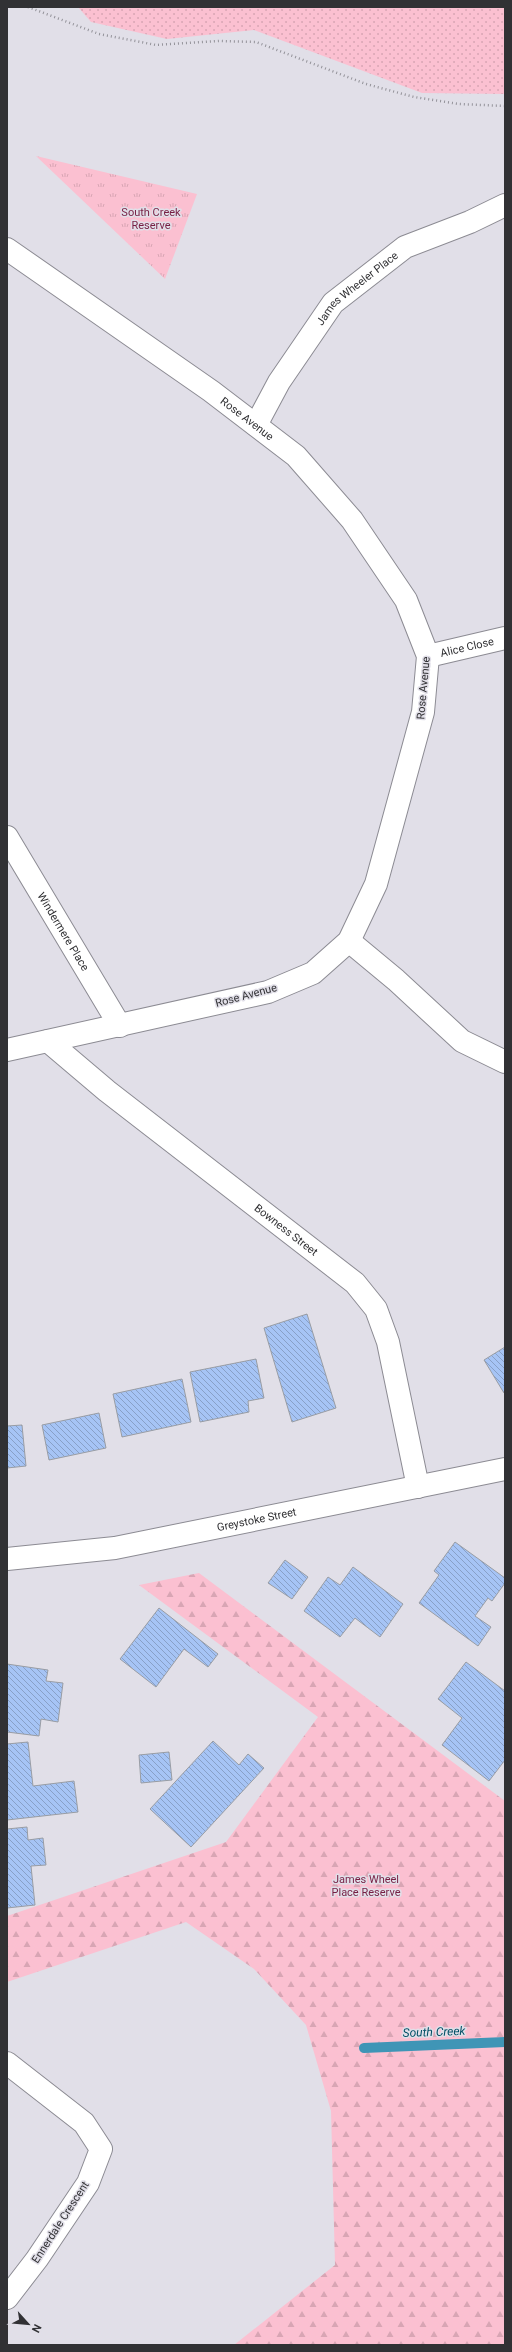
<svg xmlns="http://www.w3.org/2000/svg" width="512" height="2352" font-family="Roboto,sans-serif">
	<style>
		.grass { fill: url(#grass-dots) }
		.forest { fill: url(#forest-firs) }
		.park { fill: url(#park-tufts) }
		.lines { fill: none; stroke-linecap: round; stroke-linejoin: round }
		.stream { stroke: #3f95b6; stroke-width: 10 }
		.building { fill: url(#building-back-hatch); stroke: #999da4 }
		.minor-casing { stroke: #8c8b93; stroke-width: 24 }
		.path { stroke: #939299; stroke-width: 2.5; stroke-dasharray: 1 3; stroke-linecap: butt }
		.minor { stroke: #fff; stroke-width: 22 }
		.labels { text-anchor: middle; stroke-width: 3; stroke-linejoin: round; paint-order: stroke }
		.park-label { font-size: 11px; fill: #771f44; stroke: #e1dfe8 }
		.street-label { font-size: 11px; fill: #313134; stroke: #e1dfe8 }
		.water-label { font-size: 12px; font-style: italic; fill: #014e65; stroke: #e1dfe8 }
	</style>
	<defs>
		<pattern id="grass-dots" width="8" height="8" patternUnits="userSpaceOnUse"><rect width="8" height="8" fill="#fbc0d1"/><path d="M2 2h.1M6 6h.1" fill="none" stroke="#d8a5b4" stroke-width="1.8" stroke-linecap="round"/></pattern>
		<pattern id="forest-firs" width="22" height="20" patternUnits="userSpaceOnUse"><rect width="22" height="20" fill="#fbc0d1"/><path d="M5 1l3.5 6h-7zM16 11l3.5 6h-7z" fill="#d8a5b4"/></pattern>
		<pattern id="park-tufts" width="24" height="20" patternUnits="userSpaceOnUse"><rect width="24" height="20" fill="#fbc0d1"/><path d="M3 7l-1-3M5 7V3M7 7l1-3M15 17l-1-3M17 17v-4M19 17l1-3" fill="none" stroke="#d8a5b4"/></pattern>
		<pattern id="building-back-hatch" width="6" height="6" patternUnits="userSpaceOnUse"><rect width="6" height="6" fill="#a6c4f5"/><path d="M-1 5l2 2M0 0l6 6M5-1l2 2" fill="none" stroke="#88a0c7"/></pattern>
	</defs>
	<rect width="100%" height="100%" fill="#e1dfe8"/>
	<path class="grass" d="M78,7H505V94L422,93L254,30L167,39L91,22Z"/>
	<path class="forest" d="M199,1573L505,1801V2345H234L335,2265L331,2111L306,2025L254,1969L186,1922L7,1982V1916L226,1842L318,1717L139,1585Z"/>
	<path class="park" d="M36,156L197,194L165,279Z"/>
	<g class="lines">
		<path class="stream" d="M364,2048L505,2042"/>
	</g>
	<g class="building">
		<path d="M307,1314L336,1408L292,1422L264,1328Z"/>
		<path d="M505,1347V1393H504L484,1360Z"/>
		<path d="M256,1359L264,1398L248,1401L249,1412L200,1422L190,1372Z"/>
		<path d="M182,1379L191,1422L122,1437L113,1394Z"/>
		<path d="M99,1413L106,1448L49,1460L42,1425Z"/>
		<path d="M22,1425L26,1466L7,1468V1426Z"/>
		<path d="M455,1542L505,1578V1583L492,1601L488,1598L475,1616L491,1627L478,1646L419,1603L439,1575L434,1571Z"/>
		<path d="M285,1560L308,1577L292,1599L268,1583Z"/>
		<path d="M353,1567L403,1604L380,1637L355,1618L340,1637L304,1611L328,1577L340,1585Z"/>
		<path d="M159,1608L218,1654L208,1667L184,1649L156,1687L120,1659Z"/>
		<path d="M466,1662L505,1691V1760L489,1781L442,1745L462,1718L438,1699Z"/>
		<path d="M7,1664L48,1670L46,1681L63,1683L58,1722L41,1719L39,1736L7,1732Z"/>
		<path d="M213,1741L239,1765L248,1754L264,1768L191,1847L150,1809Z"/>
		<path d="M28,1742L33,1786L74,1781L78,1812L7,1820V1744Z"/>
		<path d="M169,1752L172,1780L141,1783L139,1755Z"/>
		<path d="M27,1827L28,1840L43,1838L46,1865L31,1866L35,1905L7,1908V1829Z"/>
	</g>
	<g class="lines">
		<defs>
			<g id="minor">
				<path id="s1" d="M7,249L211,391L296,456L352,520L406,600L428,656L423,712L376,884L349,941L313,973L268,992L7,1050"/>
				<path id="s2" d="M256,425L279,382L333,303L405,247L470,222L505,205"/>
				<path id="s3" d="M428,656L505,638"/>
				<path id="s4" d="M7,837L120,1026"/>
				<path d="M349,941L396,980L462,1041L505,1062"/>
				<path id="s5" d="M48,1041L107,1091L355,1283L376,1309L388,1342L418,1487"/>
				<path id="s6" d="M7,1559L115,1548L505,1469"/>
				<path d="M7,2063L84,2123L101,2149L88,2183L37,2259L7,2298"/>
			</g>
		</defs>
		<use href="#minor" class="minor-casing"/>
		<path class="path" d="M28,7L99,34L156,45L219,41L256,42L366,84L414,97L459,104L505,106"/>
		<use href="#minor" class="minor"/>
	</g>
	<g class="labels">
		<g class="park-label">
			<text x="151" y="216">South Creek<tspan x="151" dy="13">Reserve</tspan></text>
			<text x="366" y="1883">James Wheel<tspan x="366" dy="13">Place Reserve</tspan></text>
		</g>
		<g class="street-label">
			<text dy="4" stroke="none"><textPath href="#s2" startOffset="172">James Wheeler Place</textPath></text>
			<text dy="4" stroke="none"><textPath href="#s1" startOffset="294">Rose Avenue</textPath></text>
			<text dy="4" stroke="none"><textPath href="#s3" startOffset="40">Alice Close</textPath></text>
			<text transform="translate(423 688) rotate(-85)" y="4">Rose Avenue</text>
			<text dy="4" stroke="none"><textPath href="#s4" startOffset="110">Windermere Place</textPath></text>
			<text transform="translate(246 995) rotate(-15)" y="4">Rose Avenue</text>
			<text dy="4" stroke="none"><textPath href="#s5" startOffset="304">Bowness Street</textPath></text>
			<text dy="4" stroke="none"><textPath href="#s6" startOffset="253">Greystoke Street</textPath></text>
			<text transform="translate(60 2222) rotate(-57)" y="4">Ennerdale Crescent</text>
		</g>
		<g class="water-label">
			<text transform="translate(434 2032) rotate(-2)" y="4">South Creek</text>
		</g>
	</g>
	<rect width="512" height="2352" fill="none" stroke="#313134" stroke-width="16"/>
	<g transform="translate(28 2324) rotate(117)" stroke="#e1dfe8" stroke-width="3" paint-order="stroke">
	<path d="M0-3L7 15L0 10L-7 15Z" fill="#313134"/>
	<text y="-6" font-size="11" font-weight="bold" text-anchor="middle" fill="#313134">N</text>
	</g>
</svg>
